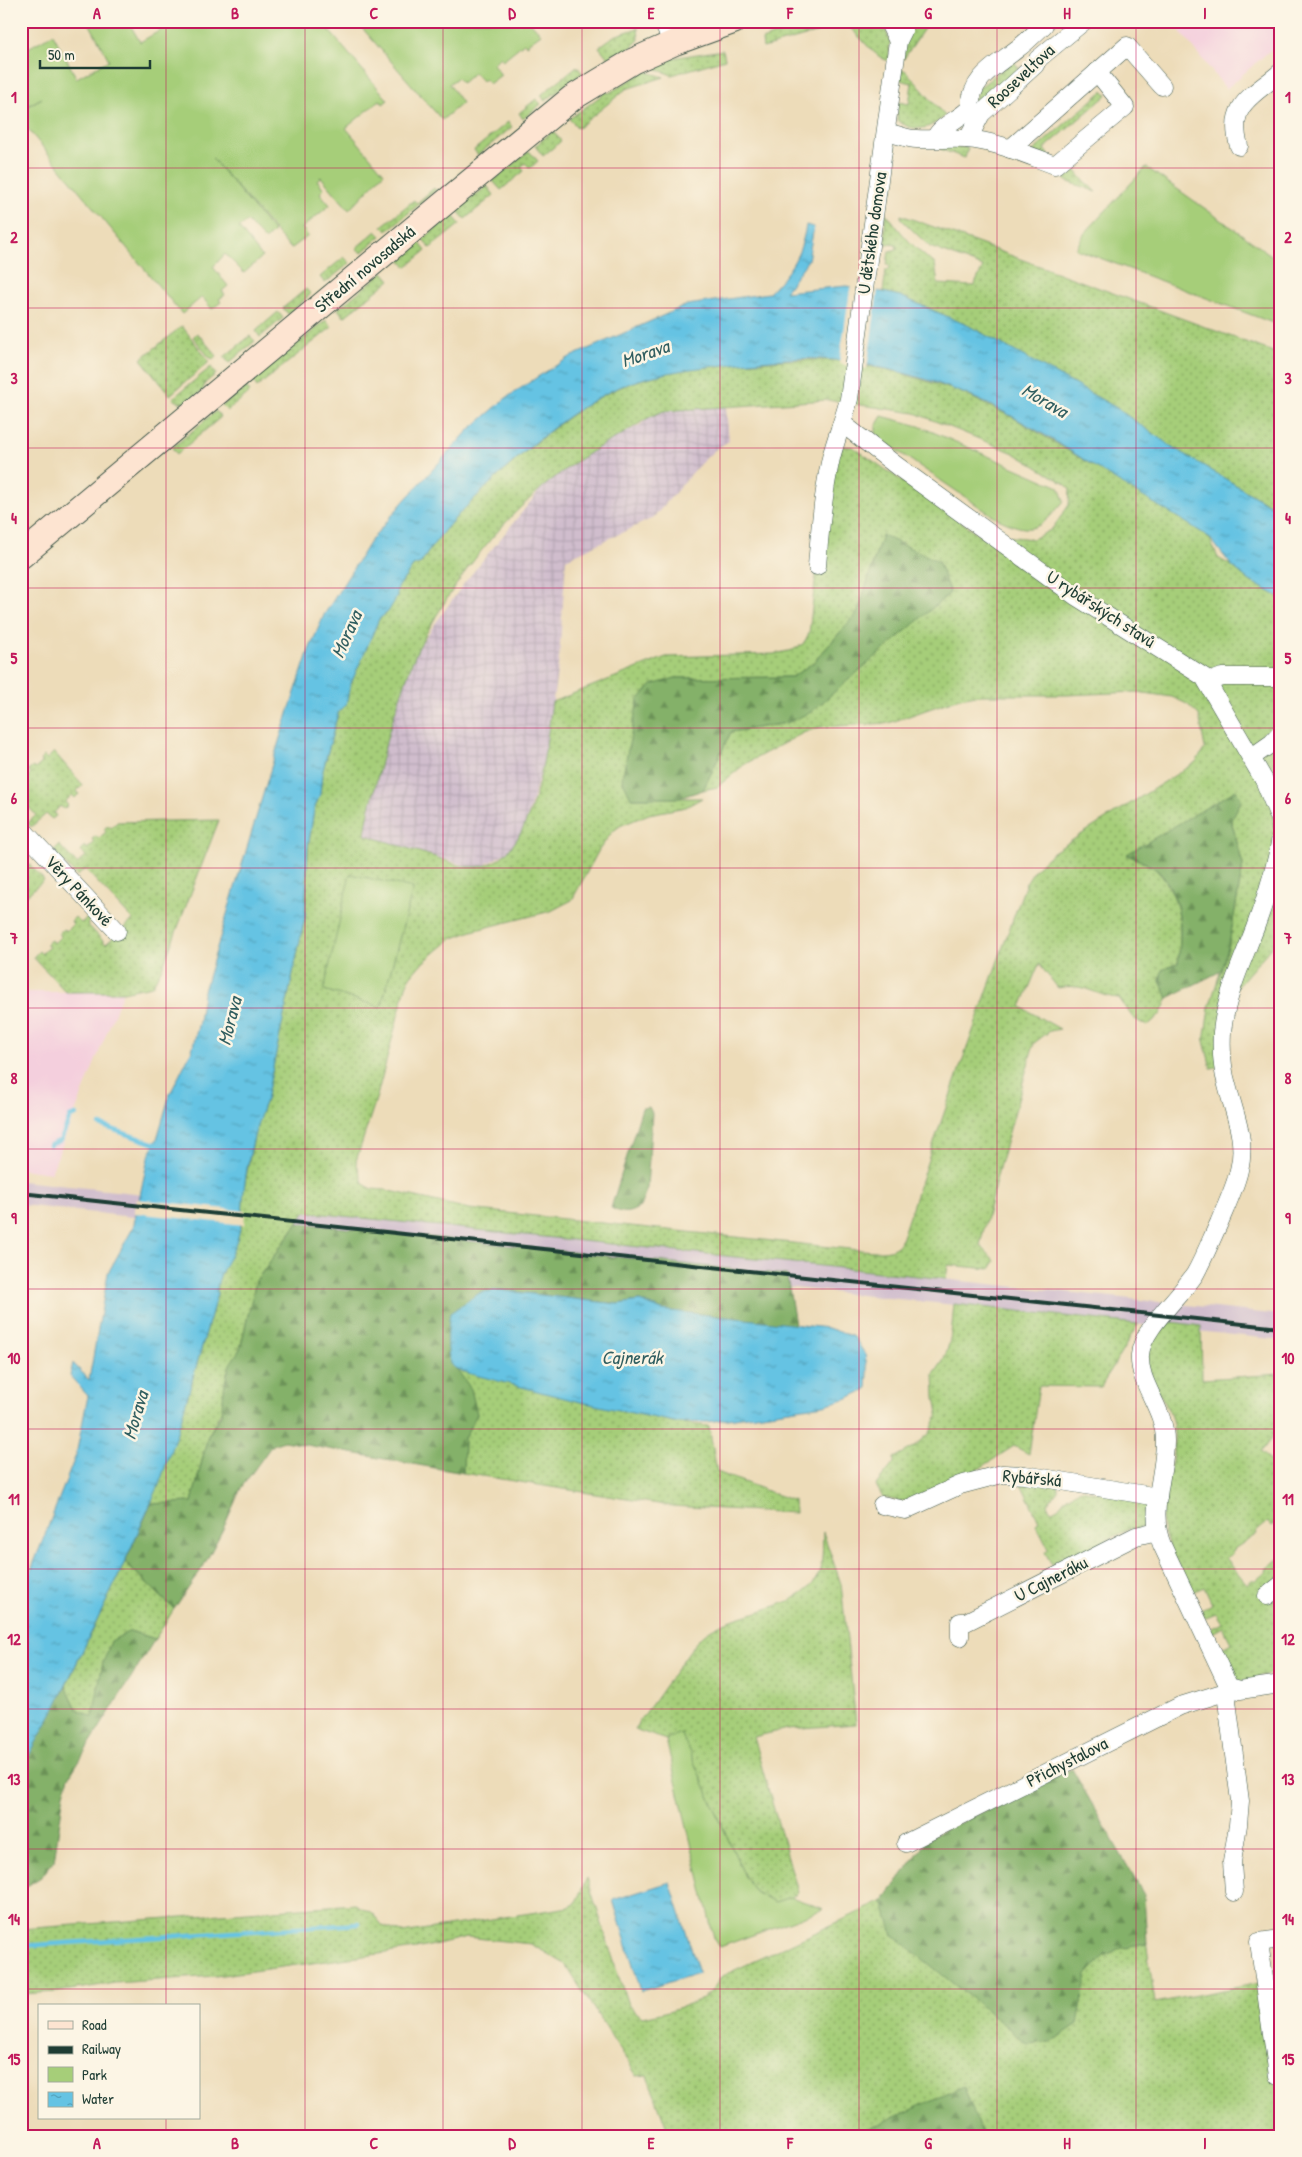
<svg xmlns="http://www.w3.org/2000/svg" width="1302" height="2157" font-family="'Patrick Hand',sans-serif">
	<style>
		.built { fill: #f4cfdd }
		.industrial { fill: url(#industrial-grid) }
		.railway { fill: #d0bdcd }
		.grass { fill: url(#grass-dots); stroke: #628656; fill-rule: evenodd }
		.forest { fill: url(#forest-firs); stroke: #52774e }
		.green { fill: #a6ce79; stroke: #628656 }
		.water { fill: url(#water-ripples); stroke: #42808c }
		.pier { fill: #eddcb9 }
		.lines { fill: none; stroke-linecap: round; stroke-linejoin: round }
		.stream { stroke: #65c3e3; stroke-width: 4.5 }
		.street-casing { stroke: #3e5548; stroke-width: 19 }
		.secondary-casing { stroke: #3e5548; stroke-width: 27 }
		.street { stroke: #fff; stroke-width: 18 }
		.secondary { stroke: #fde4d1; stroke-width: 25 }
		.rail { stroke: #1f3d34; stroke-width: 4 }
		.grid { fill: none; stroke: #c2185b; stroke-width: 1; stroke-opacity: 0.55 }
		.labels { text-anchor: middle; stroke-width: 5; stroke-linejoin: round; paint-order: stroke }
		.street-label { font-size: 18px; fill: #1f3d34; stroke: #fcf5e5 }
		.water-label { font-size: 19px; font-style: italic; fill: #305e60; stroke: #fcf5e5 }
		.neatline { fill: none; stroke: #c2185b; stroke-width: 2 }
		.grid-label { font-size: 16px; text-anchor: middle; font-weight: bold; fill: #c2185b }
	</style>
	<defs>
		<pattern id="industrial-grid" width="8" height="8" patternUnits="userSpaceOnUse" patternTransform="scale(1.25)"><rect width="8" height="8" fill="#d0bdcd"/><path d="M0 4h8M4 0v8" fill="none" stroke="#b2a3b1"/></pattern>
		<pattern id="grass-dots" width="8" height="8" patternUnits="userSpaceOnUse" patternTransform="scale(1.25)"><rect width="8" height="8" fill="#a6ce79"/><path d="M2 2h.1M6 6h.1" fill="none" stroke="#87a864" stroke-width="1.8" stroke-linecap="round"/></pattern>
		<pattern id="forest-firs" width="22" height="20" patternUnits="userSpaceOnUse" patternTransform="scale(1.25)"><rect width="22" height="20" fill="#84b169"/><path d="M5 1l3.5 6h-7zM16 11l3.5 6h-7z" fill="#6b9157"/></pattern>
		<pattern id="water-ripples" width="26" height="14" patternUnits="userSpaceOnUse" patternTransform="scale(1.25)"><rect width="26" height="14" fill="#65c3e3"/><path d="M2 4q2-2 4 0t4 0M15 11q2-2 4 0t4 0" fill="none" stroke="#53a0b9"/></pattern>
	</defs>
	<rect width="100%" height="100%" fill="#fcf5e5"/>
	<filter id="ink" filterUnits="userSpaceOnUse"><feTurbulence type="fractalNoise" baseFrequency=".02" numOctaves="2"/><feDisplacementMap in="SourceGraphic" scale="10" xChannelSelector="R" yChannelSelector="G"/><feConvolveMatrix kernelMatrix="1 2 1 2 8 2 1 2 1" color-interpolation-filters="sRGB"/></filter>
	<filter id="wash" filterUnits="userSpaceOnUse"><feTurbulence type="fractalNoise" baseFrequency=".0096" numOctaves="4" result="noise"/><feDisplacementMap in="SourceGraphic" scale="20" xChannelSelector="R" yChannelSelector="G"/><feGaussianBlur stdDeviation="1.12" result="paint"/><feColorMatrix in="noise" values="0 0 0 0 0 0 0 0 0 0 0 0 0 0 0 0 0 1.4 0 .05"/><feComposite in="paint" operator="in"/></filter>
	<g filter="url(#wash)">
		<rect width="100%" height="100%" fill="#eddcb9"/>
		<g class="built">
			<path d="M1172,21H1281V41L1226,89Z"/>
			<path d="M21,992H123L51,1173L21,1169Z"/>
		</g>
		<path class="industrial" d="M726,406L729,441L717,448L700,464L653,518L566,559L559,659L544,761L525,825L519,838L509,851L483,866L470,867L364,835L389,725L417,649L465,582L545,484L602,444L640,425L650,416L664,411Z"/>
		<path class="railway" d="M21,1181L1281,1315V1340L21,1205Z"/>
		<g class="grass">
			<path d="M810,21H829L830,26L826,30L763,48L762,40Z"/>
			<path d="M872,21H882L890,41L889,61C875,58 863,39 851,29L853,26Z"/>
			<path d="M908,21H929L903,60Z"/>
			<path d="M638,28L639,40L624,54L621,51L608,58L599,47L614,36Z"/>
			<path d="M723,50L725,59L672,75L656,69L653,63L665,59Z"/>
			<path d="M1013,61L1019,68L968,124H964L979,88Z"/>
			<path d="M577,66L582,73L545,101L541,95Z"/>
			<path d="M902,69L906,71L945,116C930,129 915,134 897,120L898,102L909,104L912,83L900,80Z"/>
			<path d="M641,70L664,77L626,89L578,128L569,119L606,92L609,93L639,75Z"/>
			<path d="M1103,91L1107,95L1044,149L1050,157L1032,152Z"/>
			<path d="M536,99L541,104L523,119L519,113Z"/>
			<path d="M508,122L512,127L478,155L474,150Z"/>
			<path d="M553,131L561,141L543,156L535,146Z"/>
			<path d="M895,145L894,187L888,199V195Z"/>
			<path d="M939,145L968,148L965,158L940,149Z"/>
			<path d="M529,151L538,161L530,168L525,163L521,167L524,171L501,190L493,181Z"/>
			<path d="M1075,170L1085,182L1097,192L1066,181L1064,179Z"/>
			<path d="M487,186L494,195L465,219L457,210Z"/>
			<path d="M434,188L436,190L387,231L382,226L414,200L417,203Z"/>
			<path d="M885,214L889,216C902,235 916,250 935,264L938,284L974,286L983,267L930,247L901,219V215L1281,355V512L1172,447L1115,407L969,326L900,296L883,292L886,270H889L890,266L887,265L889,251L897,249L896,245L887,244L885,238Z"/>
			<path d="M452,215L460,224L430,248L423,239Z"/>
			<path d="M376,231L381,236L361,253L356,248Z"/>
			<path d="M419,242L426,251L406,267L399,259Z"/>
			<path d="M344,257L350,263L325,283L320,277Z"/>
			<path d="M383,272L390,280L344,317L338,309Z"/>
			<path d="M306,289L311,294L288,314L283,308Z"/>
			<path d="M278,312L283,318L260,337L256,331Z"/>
			<path d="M326,320L332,327L257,387L253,381Z"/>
			<path d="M182,326L208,360V363L170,395L141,359Z"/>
			<path d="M197,333L199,335L217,356L213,359L209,357L193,337Z"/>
			<path d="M250,336L255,341L229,363L224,357Z"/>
			<path d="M785,360H833L894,371L958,391L1014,418L1173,514L1209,537L1218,558L1232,566L1250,581L1281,598V936L1229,996L1223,1066L1211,1068L1204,1041L1209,1008L1229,944L1243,865L1231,820L1127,855C1137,860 1151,864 1158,872C1182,897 1182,932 1178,963L1162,970L1160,981L1168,998L1160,1015L1147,1026L1133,1018L1119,998C1093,996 1086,982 1058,988L1039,964L1021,1007L1060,1029L1050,1031L1034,1043L999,1168L980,1245L995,1261L990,1269L948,1265L946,1279L305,1212L256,1281L240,1349L227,1372L224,1406L208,1436L192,1502L151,1504L180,1423L217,1294L216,1283L241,1228L244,1187L256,1126L266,1100L305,917L308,848L314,810L320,794L322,774L338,713L346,705L350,686L379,619L388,612L397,589L413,566L421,563C447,520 486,486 524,453C554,428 584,402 621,387C672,366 730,364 785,360ZM827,400L915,413L1014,453L1065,484L1070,489L1069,505L1052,529L1045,533L1033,539L994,535L983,537L853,447L843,446L837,457L817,566L809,633L804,643L793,650L774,654L666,657L552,702C546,747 535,870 471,867C460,867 448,861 438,858C413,850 389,842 365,835C367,816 373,797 377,779C385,744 393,715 406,681C409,670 413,659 418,649C464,560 530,481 621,435C635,427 648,416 664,411ZM882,535L950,593L787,723L731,732L703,790L717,787L745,764L803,733L820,727L889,723L960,698L976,695H1066L1137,692L1172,697L1187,704L1199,715L1205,748L1196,762L1052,853L1034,870L1026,883C983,1002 940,1122 900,1243C891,1255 872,1250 859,1250L469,1209L386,1190L371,1189L363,1183L356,1161L377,1096L406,986L410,977L420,965L451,939L472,931L551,911L572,900L599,850L612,832L620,826L649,814L686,807L702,798H631L675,678L792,677L814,662L858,612ZM413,888L381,1007L324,990Z"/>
			<path d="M211,367L216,374L205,383L203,390C193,397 184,409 173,398Z"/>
			<path d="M246,387L250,392L227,411L222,406Z"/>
			<path d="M216,411L221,417L177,454L172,448Z"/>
			<path d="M54,752L83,785L77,791L79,794L75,798L72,795L65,802L68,805L64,809L60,806L54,813L56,816L52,819L46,814L31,827L28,823L36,815L21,799V778L24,780L31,774L28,771L33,767L35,769L42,763L40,760L44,756L47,759Z"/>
			<path d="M219,820L163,966L152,986L123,992H66L34,958V956L39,951L43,955L42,953L49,947L46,944L51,940L54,943L61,936L59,933L63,929L66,931L73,924L71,921L75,917L81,923L89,916L77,903L80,900L95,916L87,924L106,944L133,920L85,869L77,876L53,851L59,845L77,864L86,856L80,850L85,846L87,849L94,843L92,839L96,836L99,838L106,832L104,829L108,825L111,828L117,822Z"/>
			<path d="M29,864L44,880L21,900V871Z"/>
			<path d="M954,1304L1138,1324L1101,1387L1039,1386L1029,1454L1014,1446L971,1474L922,1500L901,1501L883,1498L876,1485L894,1463V1458L914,1447L930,1433L938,1414L935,1397L934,1374C952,1351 951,1332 954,1304Z"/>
			<path d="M1172,1322L1201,1326L1202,1379L1281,1374V1425L1261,1452L1281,1469V1506L1278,1509L1281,1512V1519L1272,1526L1268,1522L1256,1532L1257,1534L1231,1551L1233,1553L1226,1559L1247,1584L1253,1579L1255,1581L1267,1571L1266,1569L1278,1559L1281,1560V1672L1259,1676L1256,1680L1241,1682L1234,1680L1219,1650L1231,1643L1223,1627L1212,1633L1210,1629L1222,1623L1216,1613L1204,1618L1201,1610L1212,1604L1204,1587L1192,1592C1181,1569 1162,1542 1162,1515C1163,1485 1179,1454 1173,1424C1168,1399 1147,1383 1147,1357C1147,1351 1158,1330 1162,1327C1165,1324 1169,1324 1172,1322Z"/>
			<path d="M454,1367L554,1395L679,1423L709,1426L717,1472L794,1501L795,1513L671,1506L463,1473L464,1438L477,1414Z"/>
			<path d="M1018,1477L1058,1485V1490L1047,1504L1049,1509L1052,1511L1058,1508L1067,1497L1081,1489L1147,1502L1150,1507V1523L1135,1530L1131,1528L1053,1567L1045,1552L1049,1549L1036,1524L1039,1521Z"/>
			<path d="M823,1532L841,1584L856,1724L788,1729L753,1737L798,1892L791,1897L775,1902L755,1892L745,1877L681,1733L666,1740L634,1729C648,1710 662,1690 676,1670C684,1659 692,1646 701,1637C729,1610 801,1612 817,1577C824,1564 822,1547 823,1532Z"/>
			<path d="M125,1562L174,1609L155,1639L130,1631L97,1701L93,1717L77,1709L66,1686Z"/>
			<path d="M930,1837L1146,1940L1155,2003L1265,1982L1281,2076V2136H670L647,2075L637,2076L565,1964L531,1944L467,1937L416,1949L215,1976L115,1983L57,1992L21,1994V1929L355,1904L372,1913L383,1926L402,1933L569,1907L575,1904L587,1878L628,2005L642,2017C656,2015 697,2004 707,1995C713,1991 717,1982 722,1976L883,1901Z"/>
		</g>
		<g class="forest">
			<path d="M882,535L938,561L950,593L811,712L787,723L731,732L703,790L679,798H631L622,779L638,700L652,685L675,678L792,677L814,662L858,612Z"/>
			<path d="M1236,790L1242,800L1231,820L1243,865L1229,944L1221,971L1168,998L1160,981L1162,970L1178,963C1182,932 1183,896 1158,871C1150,864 1136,859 1127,854Z"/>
			<path d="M649,1107L652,1113L647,1188L640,1207C628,1214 624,1214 611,1208L642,1108Z"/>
			<path d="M298,1223L787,1275L795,1325L662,1310L640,1301L617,1304L499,1290L450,1360L471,1389L477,1414L464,1438L463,1473L284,1441L272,1445L241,1488L223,1529L203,1567L174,1609L125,1562L151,1504L192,1502L208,1436L221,1415L225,1382L230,1364L240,1349L256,1281Z"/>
			<path d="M130,1631L155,1639L69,1777L64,1793L54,1861L41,1877L21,1890V1770L66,1686L77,1709L93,1717L102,1666L111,1641Z"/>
			<path d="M1072,1769L1144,1895L1147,1944L1118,1949L1103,1957L1087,1974L1078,2024L1051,2042L1028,2044L893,1935L883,1901L930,1837Z"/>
			<path d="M964,2086L982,2136H852Z"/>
		</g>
		<g class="green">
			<path d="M88,21H128L140,42L177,21H321L388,100L383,104L380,100L346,128L384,173L349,210L321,177L317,180L324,189L320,193L330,205L302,228L308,236L292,248L288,246L212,158L274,232L265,240L247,221L239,228L262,257L244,273L225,254L213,267L228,286L222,291L225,295L219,299L221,302L212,309L202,297L182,314L21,121V110L42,98L21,109V52L53,34L76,77L75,79L109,60Z"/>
			<path d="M356,21H533L531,23L541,34L526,45L524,43L503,60L500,57L493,64L501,75L489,84L485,79L482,81L474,72L462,83L457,78L449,84L462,103L442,120Z"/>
			<path d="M1146,167L1281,262V326L1076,249L1084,234Z"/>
			<path d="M882,416L919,426L1059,487L1064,501C1039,530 1033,536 996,518L893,448L876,435V426Z"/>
			<path d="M350,874L413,888L381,1007L324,990Z"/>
			<path d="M681,1733L745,1877L755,1892L775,1902L791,1897L824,1909L720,1947L714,1938L666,1740Z"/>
		</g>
		<g class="water">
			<path d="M806,225L814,227L808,260L785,292L846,286L883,292L900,296L969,326L1115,407L1172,447L1281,512V598L1250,581L1232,566L1209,537C1177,516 1144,498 1112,478C1063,446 1012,412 958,391C919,375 876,365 834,360C796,356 755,361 717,366C685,369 649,375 619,387C573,408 532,444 496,478C468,504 441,530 421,563L413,566L397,589V597L388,612L379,619L350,686L346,705L338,713L322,774L320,794L314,810L308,848L305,917L266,1100C255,1128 248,1158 244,1189C242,1208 243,1227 235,1245C229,1262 216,1275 217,1294L180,1423L159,1485L118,1577L54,1710L21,1770V1596L76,1455L88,1396L70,1376L73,1363L89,1380L108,1273L133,1228L148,1158L157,1139L170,1094L192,1050L199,1022L203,994L280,738L309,650L324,615L369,543L403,502L468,431L506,398L539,376L570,357L687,305L769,293C791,270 801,256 806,225Z"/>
			<path d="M499,1290L617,1304L640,1301L662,1310L828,1328L854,1337L865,1354L868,1374L867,1389L848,1398L824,1405L707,1422L679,1423L576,1401L471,1374C466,1372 460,1371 455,1368C444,1361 448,1326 450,1313L481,1292Z"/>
			<path d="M670,1882L699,1973L641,1991L613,1900Z"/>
		</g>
		<g class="pier">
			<path d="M851,284L878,289L867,369L839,364Z"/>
			<path d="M137,1199L245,1211L244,1225L134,1213Z"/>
		</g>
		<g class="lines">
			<g class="stream">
				<path d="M100,1125L158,1145"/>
				<path d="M50,1145L61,1140L70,1117L76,1115"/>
				<path d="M21,1946L359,1924"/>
			</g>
		</g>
	</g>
	<g filter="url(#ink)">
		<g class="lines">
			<defs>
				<g id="street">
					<path d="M662,21L673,43"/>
					<path d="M888,21L898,41"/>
					<path d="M886,133C896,133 906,139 916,139C933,140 949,138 966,139C996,141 1027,155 1055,165L1125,107L1097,72"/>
					<path d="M935,138C942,124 959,120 970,108C971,77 996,66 1017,49C1027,42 1035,33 1044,25"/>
					<path d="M968,139L981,114L1035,65L1038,59L1084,21"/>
					<path d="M1239,146C1227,104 1253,96 1281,72"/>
					<path d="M1010,149L1127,46L1162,86"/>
					<path d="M843,424L897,466L1077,597L1204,677L1264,780L1280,819L1281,830"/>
					<path d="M817,566C820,530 823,494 831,458C836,438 844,419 849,399L898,41L903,31L904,21"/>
					<path d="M1209,682L1222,677H1281"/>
					<path d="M1252,757L1272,743L1281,733"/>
					<path d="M21,828L117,931"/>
					<path d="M1281,837C1276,868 1266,898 1255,928C1242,962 1226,995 1222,1032C1221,1050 1222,1068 1227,1085C1234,1113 1247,1141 1239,1170C1235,1188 1226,1206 1219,1223C1211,1240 1204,1258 1195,1274C1180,1297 1142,1328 1140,1355C1138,1384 1165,1408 1165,1441C1165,1477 1148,1511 1162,1545L1229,1687L1240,1690L1281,1684"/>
					<path d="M882,1505L905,1510L960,1485L1002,1474L1025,1475L1158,1497"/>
					<path d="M1267,1596L1281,1585"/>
					<path d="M960,1637V1622H966L1136,1536L1157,1531"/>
					<path d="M1229,1687L1227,1701L1240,1801L1238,1825L1232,1862L1234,1892"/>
					<path d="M906,1843L1180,1706L1222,1693L1229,1687"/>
					<path d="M1281,1939L1259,1942L1278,2076H1281"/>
				</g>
				<path id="secondary" d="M21,556L448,200L572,98L633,61L676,42L734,21"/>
			</defs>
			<use href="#street" class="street-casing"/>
			<use href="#secondary" class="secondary-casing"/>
			<use href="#street" class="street"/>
			<use href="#secondary" class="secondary"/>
			<path class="rail" d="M21,1193L1281,1328"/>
		</g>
	</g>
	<path class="grid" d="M166,21V2006M305,21V2136M443,21V2136M582,21V2136M720,21V2136M859,21V2136M997,21V2136M1136,21V2136M21,168H1281M21,308H1281M21,448H1281M21,588H1281M21,728H1281M21,868H1281M21,1008H1281M21,1149H1281M21,1289H1281M21,1429H1281M21,1569H1281M21,1709H1281M21,1849H1281M21,1989H1281M166,2118V2136"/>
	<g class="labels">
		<g class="street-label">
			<text transform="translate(1021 76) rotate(-43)" y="6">Rooseveltova</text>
			<text transform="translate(872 233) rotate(-82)" y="6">U dětského domova</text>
			<text transform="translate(365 269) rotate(-40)" y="6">Střední novosadská</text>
			<text transform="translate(1101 609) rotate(33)" y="6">U rybářských stavů</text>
			<text transform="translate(79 891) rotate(47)" y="6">Věry Pánkové</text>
			<text transform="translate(1032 1478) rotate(5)" y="6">Rybářská</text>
			<text transform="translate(1051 1579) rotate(-27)" y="6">U Cajneráku</text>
			<text transform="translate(1067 1762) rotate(-27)" y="6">Přichystalova</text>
		</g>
		<g class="water-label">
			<text transform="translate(645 353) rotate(-19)" y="7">Morava</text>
			<text transform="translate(1045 400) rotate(30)" y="7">Morava</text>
			<text transform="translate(346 634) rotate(-66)" y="7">Morava</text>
			<text transform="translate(229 1021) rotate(-76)" y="7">Morava</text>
			<text x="632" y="1364">Cajnerák</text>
			<text transform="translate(135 1415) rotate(-74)" y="7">Morava</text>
		</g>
	</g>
	<rect width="1302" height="2157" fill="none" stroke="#fcf5e5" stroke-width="55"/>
	<rect x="38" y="2004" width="162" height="115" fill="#fcf5e5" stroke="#a4ab9e"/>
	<rect x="48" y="2021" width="25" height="8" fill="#fde4d1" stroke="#a4ab9e"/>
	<text x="82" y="2030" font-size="15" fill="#1f3d34">Road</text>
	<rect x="48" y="2046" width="25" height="8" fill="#1f3d34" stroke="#a4ab9e"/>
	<text x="82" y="2054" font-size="15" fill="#1f3d34">Railway</text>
	<rect x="48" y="2067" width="25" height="15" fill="#a6ce79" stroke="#a4ab9e"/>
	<text x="82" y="2080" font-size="15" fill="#1f3d34">Park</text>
	<rect x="48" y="2092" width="25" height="15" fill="url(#water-ripples)" stroke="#a4ab9e"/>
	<text x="82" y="2104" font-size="15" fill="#1f3d34">Water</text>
	<path d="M40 60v8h110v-8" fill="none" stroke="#1f3d34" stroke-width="2.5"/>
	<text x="48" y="60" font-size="15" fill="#1f3d34" stroke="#fcf5e5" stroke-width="4" paint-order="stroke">50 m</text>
	<rect x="28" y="28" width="1246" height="2102" class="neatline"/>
	<g class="grid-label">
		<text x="97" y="19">A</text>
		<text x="235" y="19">B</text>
		<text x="374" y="19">C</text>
		<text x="512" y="19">D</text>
		<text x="651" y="19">E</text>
		<text x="790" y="19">F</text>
		<text x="928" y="19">G</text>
		<text x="1067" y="19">H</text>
		<text x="1205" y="19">I</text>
		<text x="14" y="103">1</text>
		<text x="1288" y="103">1</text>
		<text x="14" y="243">2</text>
		<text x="1288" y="243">2</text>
		<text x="14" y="384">3</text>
		<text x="1288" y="384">3</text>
		<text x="14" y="524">4</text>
		<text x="1288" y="524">4</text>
		<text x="14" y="664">5</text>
		<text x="1288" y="664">5</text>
		<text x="14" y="804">6</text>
		<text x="1288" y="804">6</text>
		<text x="14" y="944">7</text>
		<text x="1288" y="944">7</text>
		<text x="14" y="1084">8</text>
		<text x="1288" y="1084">8</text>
		<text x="14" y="1224">9</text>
		<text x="1288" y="1224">9</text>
		<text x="14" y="1364">10</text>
		<text x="1288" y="1364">10</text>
		<text x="14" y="1505">11</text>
		<text x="1288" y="1505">11</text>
		<text x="14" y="1645">12</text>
		<text x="1288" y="1645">12</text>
		<text x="14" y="1785">13</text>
		<text x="1288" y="1785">13</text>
		<text x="14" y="1925">14</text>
		<text x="1288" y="1925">14</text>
		<text x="14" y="2065">15</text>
		<text x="1288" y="2065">15</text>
		<text x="97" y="2149">A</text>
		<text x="235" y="2149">B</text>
		<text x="374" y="2149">C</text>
		<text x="512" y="2149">D</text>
		<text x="651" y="2149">E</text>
		<text x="790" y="2149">F</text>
		<text x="928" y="2149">G</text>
		<text x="1067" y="2149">H</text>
		<text x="1205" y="2149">I</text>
	</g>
</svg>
